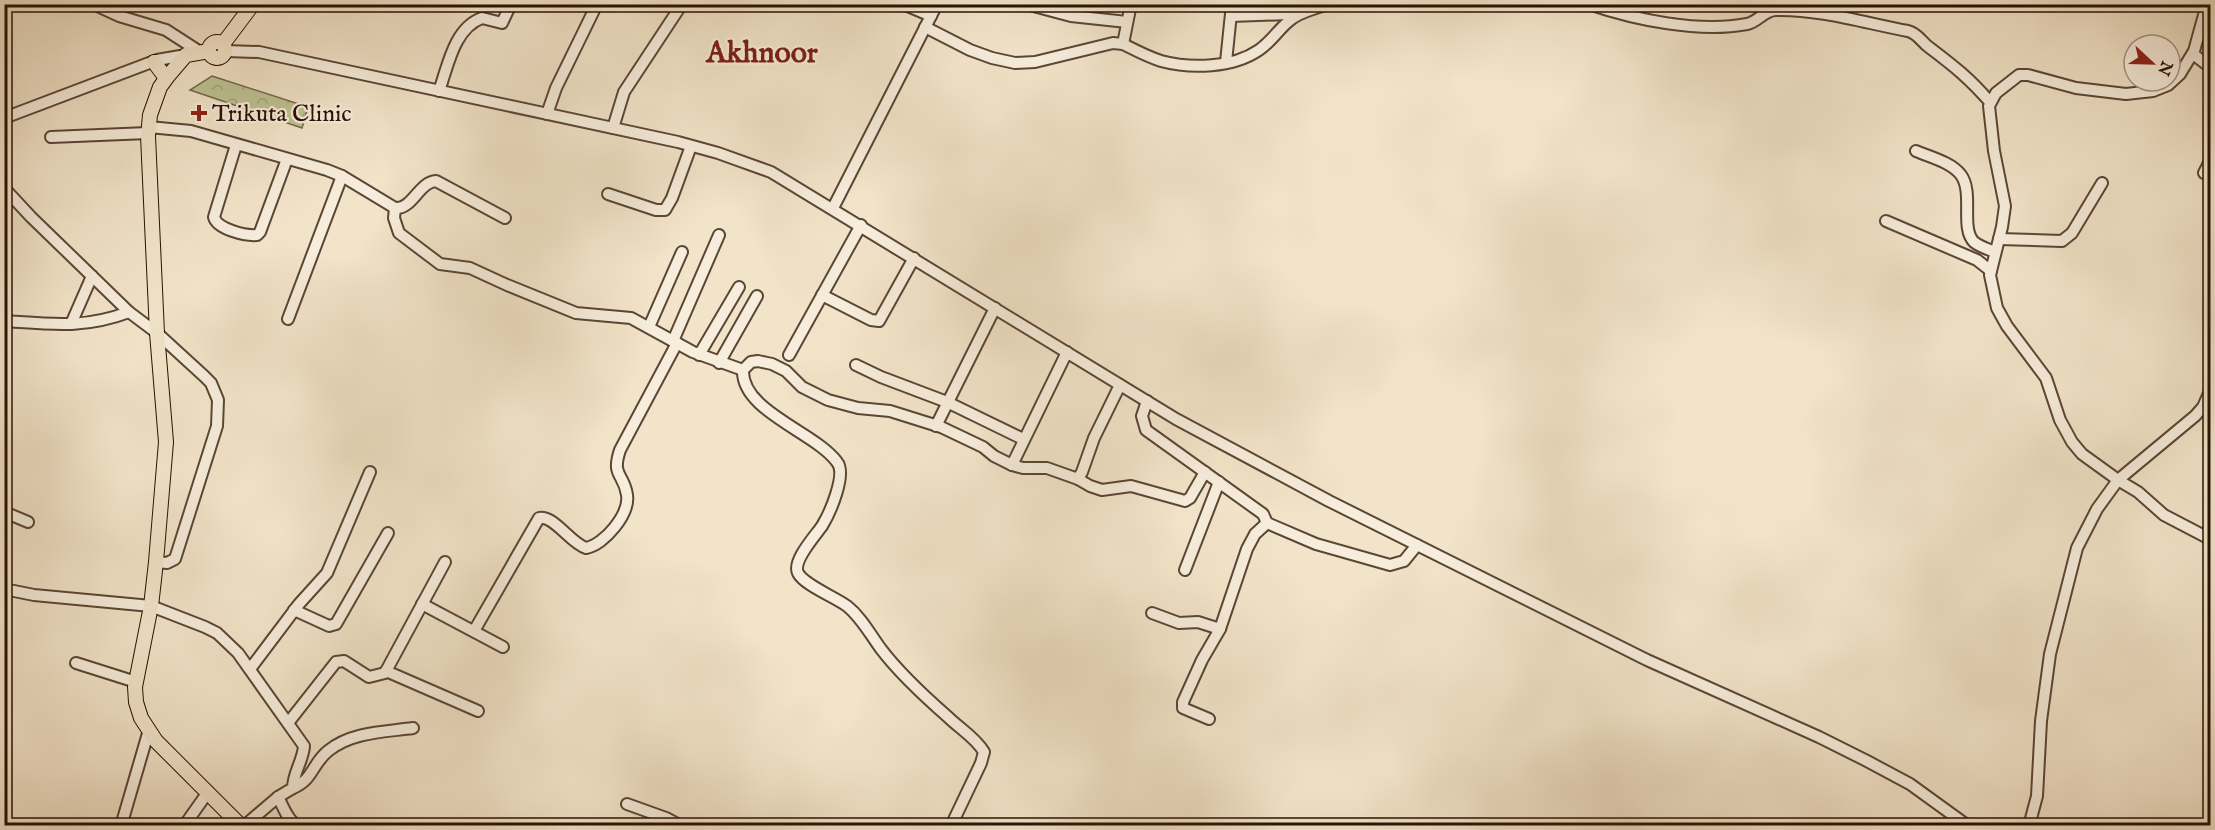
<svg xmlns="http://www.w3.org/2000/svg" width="2215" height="830" font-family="'IM FELL English',serif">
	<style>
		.park { fill: url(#park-crowns); stroke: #746a4c; stroke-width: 1.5 }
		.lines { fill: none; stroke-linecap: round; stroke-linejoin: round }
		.minor-casing { stroke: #5b4635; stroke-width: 14 }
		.major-casing { stroke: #291104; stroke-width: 16 }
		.minor { stroke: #f7eddc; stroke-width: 10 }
		.major { stroke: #f2e4c9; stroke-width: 14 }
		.poi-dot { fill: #8f2418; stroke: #f7eddc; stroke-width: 2 }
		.labels { text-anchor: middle; stroke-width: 4.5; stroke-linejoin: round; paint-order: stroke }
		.poi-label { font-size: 24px; fill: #291104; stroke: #f7eddc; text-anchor: start }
		.district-label { font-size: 30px; font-weight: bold; fill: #7a1f14; stroke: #f7eddc }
	</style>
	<defs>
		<pattern id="park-crowns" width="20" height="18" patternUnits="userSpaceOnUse" patternTransform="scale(1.5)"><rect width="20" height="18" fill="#bec394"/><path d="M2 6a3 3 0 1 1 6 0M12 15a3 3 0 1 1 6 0" fill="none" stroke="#a3a67e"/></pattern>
	</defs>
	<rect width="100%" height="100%" fill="#f2e4c9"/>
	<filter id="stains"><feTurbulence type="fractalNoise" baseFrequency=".00333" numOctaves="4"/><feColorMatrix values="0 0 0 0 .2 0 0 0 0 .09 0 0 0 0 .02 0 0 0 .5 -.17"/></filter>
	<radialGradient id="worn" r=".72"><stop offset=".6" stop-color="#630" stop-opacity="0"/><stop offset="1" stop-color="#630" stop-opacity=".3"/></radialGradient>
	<path class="park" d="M212,76L308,107L302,128L190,90Z"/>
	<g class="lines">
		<defs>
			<g id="minor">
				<path d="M93,4L119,16L166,30L200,52"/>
				<path d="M903,4L931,16"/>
				<path d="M1026,4L1071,16L1127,22"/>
				<path d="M1589,4C1636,20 1699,33 1747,24C1758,22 1764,10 1776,10C1820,9 1865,23 1908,31C1919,34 1921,42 1930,48C1955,67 1969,78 1990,102"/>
				<path d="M1231,16L1288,14"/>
				<path d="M925,27L970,50L992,58L1015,63L1035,62L1113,43L1123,44L1131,4"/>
				<path d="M1123,44C1135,50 1148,57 1161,61C1191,69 1233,68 1259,50C1271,42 1278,30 1289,21C1298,12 1315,9 1327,4"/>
				<path d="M225,51L259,52L678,142L718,153L771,172L1176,419L1329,501L1647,660L1819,737L1867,761L1910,784L1968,826"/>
				<path d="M2193,54L2210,67"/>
				<path d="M1226,62L1232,4"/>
				<path d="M439,91C448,66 454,28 482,18L502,23L511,4"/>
				<path d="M547,114L556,88L597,4"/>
				<path d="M4,118L157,60L186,55"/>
				<path d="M149,127L191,131L327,170L342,176L395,208C412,210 419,182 436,181L505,218"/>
				<path d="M613,128L624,92L682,4"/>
				<path d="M51,137L148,133"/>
				<path d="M236,145L214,217C217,229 245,236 257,235L260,232L287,159"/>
				<path d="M1916,151C1930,157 1951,162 1961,175C1974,193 1960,228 1974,242C1980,247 1988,249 1995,252"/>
				<path d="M2204,173L2210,161"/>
				<path d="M4,188L31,217L129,312"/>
				<path d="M608,194L656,210H665L672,198L691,146"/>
				<path d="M395,208L394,218L399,233L440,264L470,268L507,285L576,313L631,318L693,352L743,370"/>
				<path d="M833,208L937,4"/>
				<path d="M1886,221L1977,260L1991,271"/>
				<path d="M1999,239L2062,241L2072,233L2102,183"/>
				<path d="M822,295L871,320L879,321L914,258"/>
				<path d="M288,319L342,176"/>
				<path d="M4,321C51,324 84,329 129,312L157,333L204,376L211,383L218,400L217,426L175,559L167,563L156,562"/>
				<path d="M71,324L92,276"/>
				<path d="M649,327L682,252"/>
				<path d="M673,341L719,235"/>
				<path d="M699,355L739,287"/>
				<path d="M789,355L861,225"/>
				<path d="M719,363L757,296"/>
				<path d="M856,365L881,377L947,402L1023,439"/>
				<path d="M2210,391L2203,407L2195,416L2118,480L2138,492L2164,515L2210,539"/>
				<path d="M1147,401L1142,416L1146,430L1263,514L1267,523L1255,534L1247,549L1220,629L1202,660L1183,702V708L1209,719"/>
				<path d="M936,426L995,308"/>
				<path d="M1012,465L1067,352"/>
				<path d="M1078,479L1090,486L1102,490L1131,486L1185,501L1190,498L1205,472"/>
				<path d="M4,512L28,522"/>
				<path d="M1267,523L1316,544L1390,565L1404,561L1417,545"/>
				<path d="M1185,570L1219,482"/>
				<path d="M4,589L34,595L151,606L205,627L217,633L238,653L304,746C303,761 293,773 293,788L278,797"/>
				<path d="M422,604L503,647"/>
				<path d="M294,610L329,626L336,624L388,533"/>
				<path d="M1152,613L1179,623L1198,622L1220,629"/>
				<path d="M474,631L539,518C554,515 570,543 586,548C604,545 630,514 627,495C624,473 611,477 620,450L677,343"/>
				<path d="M76,663L136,682"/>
				<path d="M250,669L299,604L327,573L370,472"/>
				<path d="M386,671L478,711"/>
				<path d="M288,723L336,662L344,661L369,677L385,673L445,562"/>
				<path d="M293,788C313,780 312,764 328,751C351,732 384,732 413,728"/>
				<path d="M627,804L666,818L681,826"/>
				<path d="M121,826L149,730"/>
				<path d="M184,826L208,792"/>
				<path d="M244,826L278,797C283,806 288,822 298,826"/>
				<path d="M951,826L981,763L984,752C976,738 959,728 948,717C924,696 900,674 881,649C870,634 861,617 847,606C835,597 804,585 798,573C792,561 815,536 822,526C830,513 847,474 837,462C815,432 741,411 743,370L751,362L758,361L772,364L786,371L802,387L828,400L858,408L890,411L941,427L983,447L994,456L1012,465L1023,468H1047L1078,479L1082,472L1094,438L1120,385"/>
				<path d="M2029,826L2037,796L2041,721L2050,654L2077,548L2097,509L2118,480L2082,454L2072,442L2060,420L2046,378L2007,326L1997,308L1990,275L2002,227L2005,206L1994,151L1989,106L1996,93L2019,75H2028L2076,88L2126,94L2153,91L2168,85L2180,74L2194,51L2207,4"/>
			</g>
			<g id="major">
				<circle cx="217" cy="50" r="8"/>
				<path d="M223,44L253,4"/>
				<path d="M209,51L186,55L168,76L160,87L150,115L148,136L157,333L166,442L156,562L151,606L135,687L136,702L141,718L156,741L241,826"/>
				<path d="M154,62L166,78"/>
			</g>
		</defs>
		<use href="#minor" class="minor-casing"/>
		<use href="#major" class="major-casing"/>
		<use href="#minor" class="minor"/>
		<use href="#major" class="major"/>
	</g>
	<path class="poi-dot" d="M196 104h6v6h6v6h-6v6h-6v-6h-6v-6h6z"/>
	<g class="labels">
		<g class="poi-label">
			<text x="212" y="121">Trikuta Clinic</text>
		</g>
		<g class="district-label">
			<text x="762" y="62">Akhnoor</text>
		</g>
	</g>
	<rect width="2215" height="830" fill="none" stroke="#f2e4c9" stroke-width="24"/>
	<rect x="6" y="6" width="2203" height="818" fill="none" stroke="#291104" stroke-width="3"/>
	<rect x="12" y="12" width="2191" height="806" fill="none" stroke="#291104" stroke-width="1.5"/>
	<g transform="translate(2152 63) rotate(112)"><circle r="28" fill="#f7eddc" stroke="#a59586" stroke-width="1.5"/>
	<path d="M0-4.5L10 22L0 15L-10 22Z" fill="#8f2418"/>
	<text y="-9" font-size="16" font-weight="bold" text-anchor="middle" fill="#291104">N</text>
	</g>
	<rect width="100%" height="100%" filter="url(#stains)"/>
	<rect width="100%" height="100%" fill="url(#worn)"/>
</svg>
